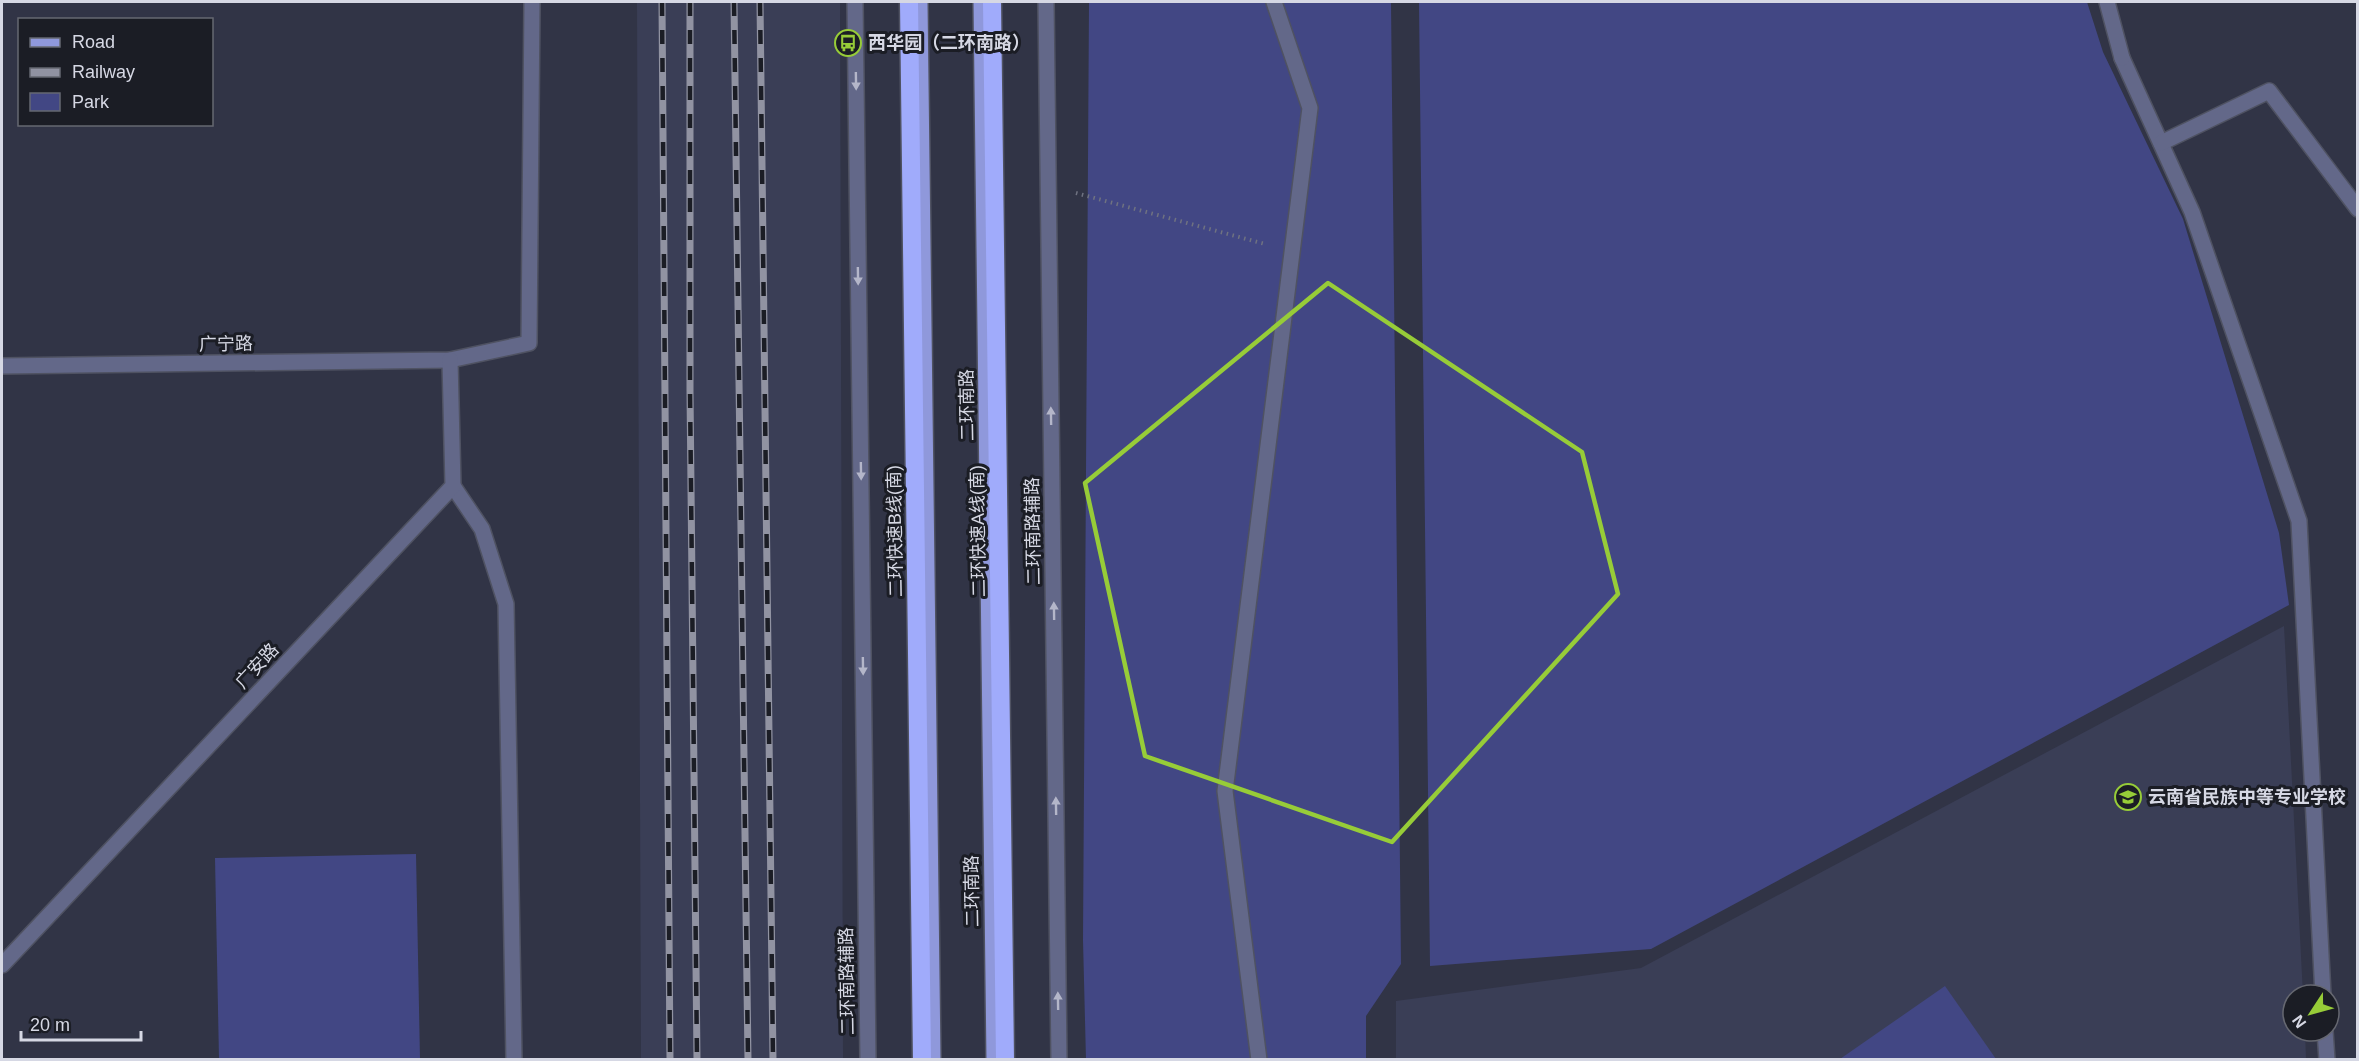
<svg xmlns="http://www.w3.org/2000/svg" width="2359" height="1061" font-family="Arial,'Noto Sans SC',sans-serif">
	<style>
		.built { fill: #3a3e56 }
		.green { fill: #424784 }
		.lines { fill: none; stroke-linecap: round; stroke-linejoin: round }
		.lane-casing { stroke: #4f5262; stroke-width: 18 }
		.street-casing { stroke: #4f5262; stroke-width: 18 }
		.primary-casing { stroke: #4f5262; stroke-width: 18 }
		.highway-casing { stroke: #4f5262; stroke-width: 21 }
		.path { stroke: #6f7281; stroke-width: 4; stroke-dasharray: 1.5 4.5; stroke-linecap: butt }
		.lane { stroke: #636889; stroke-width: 15 }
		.street { stroke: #636889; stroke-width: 15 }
		.primary { stroke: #8f98db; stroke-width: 15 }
		.highway { stroke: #a0abfb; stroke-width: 18 }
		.rail-casing { stroke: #9193a2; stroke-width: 7 }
		.rail { stroke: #1b1d25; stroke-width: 4.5; stroke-dasharray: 14; stroke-linecap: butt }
		.oneway { fill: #b4b6c9 }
		.marked { fill: none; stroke: #97cc38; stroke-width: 4.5; stroke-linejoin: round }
		.labels { text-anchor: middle; stroke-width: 6; stroke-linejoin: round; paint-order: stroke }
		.poi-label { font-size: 18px; font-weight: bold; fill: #d6d8e4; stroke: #1b1d25; text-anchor: start }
		.street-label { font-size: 18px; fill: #d6d8e4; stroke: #1b1d25 }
	</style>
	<rect width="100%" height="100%" fill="#313446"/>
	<g class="built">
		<path d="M637,2H840L843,1059H641Z"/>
		<path d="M2284,626L2303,995H2293V1031H2305L2306,1059L1396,1060V1001L1641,968Z"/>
	</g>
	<g class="green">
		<path d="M1089,2H1391L1401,964L1366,1016V1059L1086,1060L1083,940Z"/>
		<path d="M1419,2H2087L2103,52L2183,219L2279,533L2289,605L1651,949L1430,966Z"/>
		<path d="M416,854L420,1059H219L215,858Z"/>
		<path d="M1945,986L1996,1059H1840Z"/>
	</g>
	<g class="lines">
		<defs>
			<g id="lane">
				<path d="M2122,58L2192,212L2299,521L2323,995"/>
				<path d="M2161,143L2269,91L2358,209"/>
				<path d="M2325,1031L2327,1060"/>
			</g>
			<g id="street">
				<path d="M855,2L868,1060"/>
				<path d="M1046,2L1059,1060"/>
				<path d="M2107,2L2122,58"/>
				<path d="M2,366L450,360L529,343L532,2"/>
				<path d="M453,486L482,529L506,604L514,1060"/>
				<path d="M2,965L453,486L450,360"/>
				<path d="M1259,1060L1225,791L1310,108L1274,2"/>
			</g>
			<g id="primary">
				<path d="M920,2L933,1060"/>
				<path d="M981,2L994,1060"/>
			</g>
			<g id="highway">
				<path d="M909,2L922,1060"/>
				<path d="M992,2L1005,1060"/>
			</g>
		</defs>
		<use href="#lane" class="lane-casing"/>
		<use href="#street" class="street-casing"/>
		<use href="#primary" class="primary-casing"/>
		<use href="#highway" class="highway-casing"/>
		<path class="path" d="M1076,193L1265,244"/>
		<use href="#lane" class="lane"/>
		<use href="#street" class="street"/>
		<use href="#primary" class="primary"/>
		<use href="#highway" class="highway"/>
		<defs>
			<g id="rail">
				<path d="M662,2L670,1060"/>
				<path d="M690,2V391L697,1060"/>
				<path d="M734,2L748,1060"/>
				<path d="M760,2L773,1060"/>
			</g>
		</defs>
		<use href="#rail" class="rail-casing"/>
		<use href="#rail" class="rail"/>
	</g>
	<defs><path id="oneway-solid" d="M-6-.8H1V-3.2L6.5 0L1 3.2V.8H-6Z" transform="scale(1.5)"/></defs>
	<g class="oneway">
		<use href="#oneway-solid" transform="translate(856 81) rotate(89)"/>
		<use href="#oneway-solid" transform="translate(858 276) rotate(89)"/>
		<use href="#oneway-solid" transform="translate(1051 416) rotate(-91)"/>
		<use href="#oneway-solid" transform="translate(861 471) rotate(89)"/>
		<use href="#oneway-solid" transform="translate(1054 611) rotate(-91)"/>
		<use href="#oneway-solid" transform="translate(863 666) rotate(89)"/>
		<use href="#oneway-solid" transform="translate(1056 806) rotate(-91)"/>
		<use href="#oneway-solid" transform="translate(1058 1001) rotate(-91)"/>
	</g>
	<path class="marked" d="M1328,283L1582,452L1618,594L1392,842L1145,756L1085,483Z"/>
	<defs>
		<symbol id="bus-ring" viewBox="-11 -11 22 22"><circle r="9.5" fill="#1b1d25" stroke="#97cc38" stroke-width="1.5"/><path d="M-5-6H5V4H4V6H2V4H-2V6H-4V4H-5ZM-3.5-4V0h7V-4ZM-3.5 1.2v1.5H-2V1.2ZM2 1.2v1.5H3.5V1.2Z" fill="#97cc38"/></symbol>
		<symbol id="school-ring" viewBox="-11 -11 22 22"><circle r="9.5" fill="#1b1d25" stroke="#97cc38" stroke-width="1.5"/><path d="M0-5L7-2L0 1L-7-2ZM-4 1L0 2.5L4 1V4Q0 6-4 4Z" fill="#97cc38"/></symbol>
	</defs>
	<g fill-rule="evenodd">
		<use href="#bus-ring" x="833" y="28" width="30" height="30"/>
		<use href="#school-ring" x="2113" y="782" width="30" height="30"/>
	</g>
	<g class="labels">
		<g class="poi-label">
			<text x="868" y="49">西华园（二环南路）</text>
			<text x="2148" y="803">云南省民族中等专业学校</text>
		</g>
		<g class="street-label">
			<text transform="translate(226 344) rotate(-1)" y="6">广宁路</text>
			<text transform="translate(967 405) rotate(-91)" y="6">二环南路</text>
			<text transform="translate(895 531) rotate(-91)" y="6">二环快速B线(南)</text>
			<text transform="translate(978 531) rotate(-91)" y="6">二环快速A线(南)</text>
			<text transform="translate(1033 531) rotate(-91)" y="6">二环南路辅路</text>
			<text transform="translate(257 666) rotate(-47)" y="6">广安路</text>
			<text transform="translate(972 891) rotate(-91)" y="6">二环南路</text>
			<text transform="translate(847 981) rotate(-91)" y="6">二环南路辅路</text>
		</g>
	</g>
	<rect width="2359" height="1061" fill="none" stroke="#d6d8e4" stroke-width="6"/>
	<rect x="18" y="18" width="195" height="108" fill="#1b1d25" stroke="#666871" stroke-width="1.5"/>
	<rect x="30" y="38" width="30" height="9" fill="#8f98db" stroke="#666871" stroke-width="1.5"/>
	<text x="72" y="48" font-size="18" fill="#d6d8e4">Road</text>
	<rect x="30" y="68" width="30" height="9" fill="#9193a2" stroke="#666871" stroke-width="1.5"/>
	<text x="72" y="78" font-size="18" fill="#d6d8e4">Railway</text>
	<rect x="30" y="93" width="30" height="18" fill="#424784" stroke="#666871" stroke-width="1.5"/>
	<text x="72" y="108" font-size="18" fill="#d6d8e4">Park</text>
	<g transform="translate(2311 1013) rotate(234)"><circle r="28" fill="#1b1d25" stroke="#666871" stroke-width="1.5"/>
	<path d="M0-4.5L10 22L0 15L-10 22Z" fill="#97cc38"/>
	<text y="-9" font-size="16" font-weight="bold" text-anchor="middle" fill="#d6d8e4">N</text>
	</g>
	<path d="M21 1031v9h120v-9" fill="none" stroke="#d6d8e4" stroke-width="3"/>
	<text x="30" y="1031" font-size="18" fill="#d6d8e4" stroke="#1b1d25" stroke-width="4.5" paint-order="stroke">20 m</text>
</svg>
